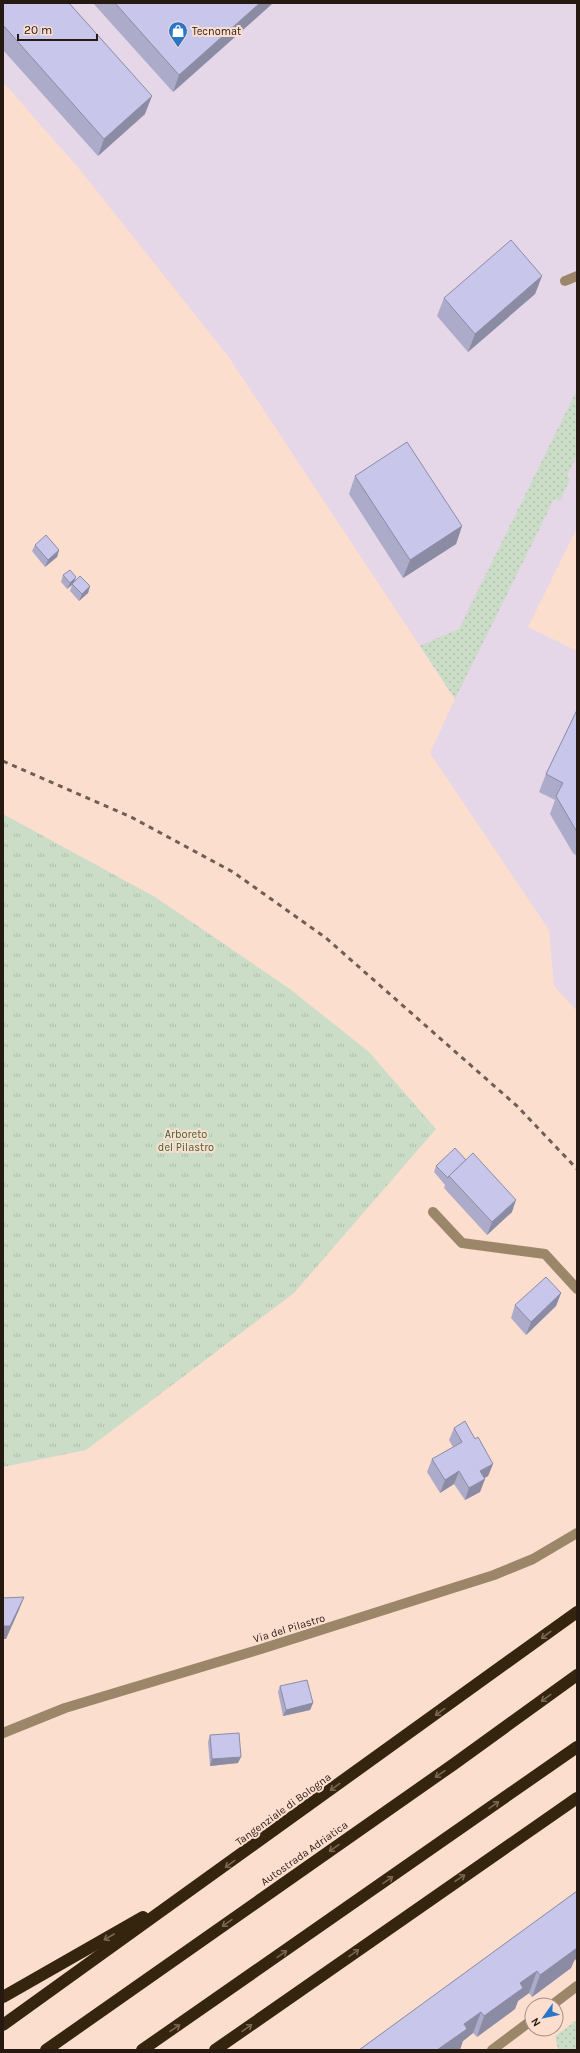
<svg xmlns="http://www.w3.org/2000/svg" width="580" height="2053" font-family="Karla,sans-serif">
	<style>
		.commercial { fill: #e5d6e8 }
		.grass { fill: url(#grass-dots) }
		.park { fill: url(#park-tufts) }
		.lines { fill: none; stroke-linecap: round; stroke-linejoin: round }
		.minor { stroke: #9c8669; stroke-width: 10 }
		.highway { stroke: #36250e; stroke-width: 12 }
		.rail { stroke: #705d53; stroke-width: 3; stroke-dasharray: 5 5; stroke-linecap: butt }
		.wall { fill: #acabca }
		.shaded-wall { fill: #8c8ba4 }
		.building { fill: #c8c7eb; stroke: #8c8ba4 }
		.oneway { stroke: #7b6652 }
		.labels { text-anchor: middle; stroke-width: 4; stroke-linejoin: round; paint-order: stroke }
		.poi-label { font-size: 11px; fill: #261912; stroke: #fcdecf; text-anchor: start }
		.park-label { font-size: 11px; fill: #3e6134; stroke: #fcdecf }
		.street-label { font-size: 11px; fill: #261912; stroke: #fcdecf }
	</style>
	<defs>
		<pattern id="grass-dots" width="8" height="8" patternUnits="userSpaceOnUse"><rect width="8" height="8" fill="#ccddc7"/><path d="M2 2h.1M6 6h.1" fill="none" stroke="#afbdaa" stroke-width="1.8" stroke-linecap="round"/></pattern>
		<pattern id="park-tufts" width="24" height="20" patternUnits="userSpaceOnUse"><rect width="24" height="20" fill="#ccddc7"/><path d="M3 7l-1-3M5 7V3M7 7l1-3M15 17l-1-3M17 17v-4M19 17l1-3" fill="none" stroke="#afbdaa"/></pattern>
	</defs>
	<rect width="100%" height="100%" fill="#fcdecf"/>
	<path class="commercial" d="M3,3H577V528L528,627L577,651V1011L554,986L549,930L430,753L455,699L228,356L81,171L3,82Z"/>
	<g class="grass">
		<path d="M577,390V455L567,476L570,479L560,501L554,499L455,699L420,646L459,629Z"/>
		<path d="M577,2020V2050H558L555,2036Z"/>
	</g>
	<path class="park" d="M3,814L155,897L290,989L369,1052L436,1129L294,1293L86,1450L3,1467Z"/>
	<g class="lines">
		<g class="minor">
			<path d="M565,281L577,276"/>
			<path d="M433,1212L462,1243L545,1254L577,1289"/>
			<path d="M3,1733L65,1708L261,1649L494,1575L533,1559L577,1533"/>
			<path d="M552,2005L577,1986"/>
			<path d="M492,2050L532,2020"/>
		</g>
		<g class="highway">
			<path d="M3,1997L143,1917"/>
			<path d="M3,2025L577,1612"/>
			<path d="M46,2050L454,1764L577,1675"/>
			<path d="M142,2050L577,1747"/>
			<path d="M215,2050L577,1798"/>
		</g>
		<path class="rail" d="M3,761L131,817L233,872L326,938L517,1106L577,1169"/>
	</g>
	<g class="wall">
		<path d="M3,3L145,114L98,156L3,50Z"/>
		<path d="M93,3H273L173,92Z"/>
		<path d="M542,276L535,294L468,352L437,316L444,298Z"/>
		<path d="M355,476L462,526L456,544L403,578L349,494Z"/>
		<path d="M35,545L59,550L57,557L45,567L32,551Z"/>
		<path d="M63,575L74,582L90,586L88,593L79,601L70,591L72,585L67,589L61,582Z"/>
		<path d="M577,710V856L573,853L550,814L555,800L539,792L546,774Z"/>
		<path d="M466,1160L512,1212L487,1235L444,1188L445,1185L434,1172L436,1166Z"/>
		<path d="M561,1293L556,1306L526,1335L511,1318L515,1305Z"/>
		<path d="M454,1428L475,1439L493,1464L488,1476L484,1478L485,1479L480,1492L465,1500L454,1484L440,1493L427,1472L432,1459L453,1447L449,1440Z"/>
		<path d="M280,1686L313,1703L310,1710L283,1716L278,1692Z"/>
		<path d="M210,1735L238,1763L210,1766L208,1742Z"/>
		<path d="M577,1891L574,1961L571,1968L532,1997L529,1993L518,2001L515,2009L477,2037L473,2033L463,2041L359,2050Z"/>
	</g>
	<g class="shaded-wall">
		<path d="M260,3H273L173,92L179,75Z"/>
		<path d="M152,96L145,114L98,156L104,139Z"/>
		<path d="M542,276L535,294L468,352L475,334Z"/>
		<path d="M462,526L456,544L403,578L410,560Z"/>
		<path d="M59,550L57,557L45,567L48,560Z"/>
		<path d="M76,577L74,583L67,589L70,583Z"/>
		<path d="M90,586L88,593L79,601L82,594Z"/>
		<path d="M516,1200L512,1212L487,1235L492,1222Z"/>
		<path d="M561,1293L556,1306L526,1335L531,1322Z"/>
		<path d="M493,1464L488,1476L475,1484L480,1471Z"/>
		<path d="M459,1471L454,1484L440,1493L445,1480Z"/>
		<path d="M485,1479L480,1492L465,1500L469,1488Z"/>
		<path d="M24,1597L19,1610L6,1639H3V1626Z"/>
		<path d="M313,1703L310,1710L283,1716L286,1710Z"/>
		<path d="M241,1757L238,1763L210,1766L212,1759Z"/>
		<path d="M577,1942V1958L574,1961L571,1968L532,1997L540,1975Z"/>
		<path d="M537,1971L529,1993L518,2001L515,2009L477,2037L484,2016L520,1983Z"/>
		<path d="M481,2012L473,2033L463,2041L460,2050H437L464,2024Z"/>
	</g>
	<g class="building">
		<path d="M3,3H69L152,96L104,139L3,25Z"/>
		<path d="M115,3H260L179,75Z"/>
		<path d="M511,240L542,276L475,334L444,298Z"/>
		<path d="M407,442L462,526L410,560L355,476Z"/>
		<path d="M46,535L59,550L48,560L35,545Z"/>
		<path d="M70,570L76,577L70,583L63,575Z"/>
		<path d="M80,576L90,586L82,594L72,584Z"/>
		<path d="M577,710V832L556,796L563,783L546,774Z"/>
		<path d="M455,1148L466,1160L449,1176L448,1178L436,1166Z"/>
		<path d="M473,1153L516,1200L492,1222L449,1176Z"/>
		<path d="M546,1277L561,1293L531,1322L515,1305Z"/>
		<path d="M465,1421L475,1439L478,1437L493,1464L480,1471L485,1479L469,1488L459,1471L445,1480L432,1459L462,1442L454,1428Z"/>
		<path d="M24,1597L10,1626H3V1598Z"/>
		<path d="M307,1680L313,1703L286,1710L280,1686Z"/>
		<path d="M239,1733L241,1757L212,1759L210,1735Z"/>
		<path d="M577,1891V1948L540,1975L537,1971L520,1983L523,1988L484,2016L481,2012L464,2024L467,2029L437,2050H359Z"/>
	</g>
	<defs><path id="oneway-shaft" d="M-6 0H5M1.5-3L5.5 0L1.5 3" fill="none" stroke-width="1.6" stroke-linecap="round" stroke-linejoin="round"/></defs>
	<g class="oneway">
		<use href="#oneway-shaft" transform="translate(546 1635) rotate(143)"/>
		<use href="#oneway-shaft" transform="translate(546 1698) rotate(144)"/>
		<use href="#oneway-shaft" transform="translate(440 1712) rotate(144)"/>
		<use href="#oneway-shaft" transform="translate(440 1774) rotate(145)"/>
		<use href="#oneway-shaft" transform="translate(335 1787) rotate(144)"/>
		<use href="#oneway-shaft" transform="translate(494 1805) rotate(-35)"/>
		<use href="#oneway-shaft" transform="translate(334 1848) rotate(145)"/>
		<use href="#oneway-shaft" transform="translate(230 1864) rotate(144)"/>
		<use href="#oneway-shaft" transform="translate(460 1878) rotate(-34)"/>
		<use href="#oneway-shaft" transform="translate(388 1880) rotate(-35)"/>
		<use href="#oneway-shaft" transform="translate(227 1923) rotate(145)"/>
		<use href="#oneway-shaft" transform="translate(109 1937) rotate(150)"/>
		<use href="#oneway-shaft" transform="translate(354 1953) rotate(-35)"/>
		<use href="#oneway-shaft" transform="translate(282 1954) rotate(-35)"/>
		<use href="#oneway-shaft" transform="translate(175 2028) rotate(-34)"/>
		<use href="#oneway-shaft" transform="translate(247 2028) rotate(-35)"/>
	</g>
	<defs>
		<symbol id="shop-pin" viewBox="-11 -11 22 30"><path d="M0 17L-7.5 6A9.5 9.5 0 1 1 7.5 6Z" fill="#2a76c6" stroke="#fcdecf"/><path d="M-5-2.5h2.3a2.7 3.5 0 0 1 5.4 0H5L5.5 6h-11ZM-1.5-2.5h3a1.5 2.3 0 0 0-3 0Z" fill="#fff"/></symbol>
	</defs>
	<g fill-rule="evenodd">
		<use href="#shop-pin" x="167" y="20" width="22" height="30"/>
	</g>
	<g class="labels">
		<g class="poi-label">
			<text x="192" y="35">Tecnomat</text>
		</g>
		<g class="park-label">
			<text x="186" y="1138">Arboreto<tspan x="186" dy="13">del Pilastro</tspan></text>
		</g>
		<g class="street-label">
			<text transform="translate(289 1628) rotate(-17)" y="4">Via del Pilastro</text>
			<text transform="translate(283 1809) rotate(-36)" y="4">Tangenziale di Bologna</text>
			<text transform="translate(304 1853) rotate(-35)" y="4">Autostrada Adriatica</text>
		</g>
	</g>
	<rect width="580" height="2053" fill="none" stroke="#261912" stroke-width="8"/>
	<g transform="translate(544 2017) rotate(237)"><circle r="19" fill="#fcdecf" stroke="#a68f83"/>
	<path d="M0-3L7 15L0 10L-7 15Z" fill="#2a76c6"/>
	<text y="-6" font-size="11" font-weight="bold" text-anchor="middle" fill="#261912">N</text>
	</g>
	<path d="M18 34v6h79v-6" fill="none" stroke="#261912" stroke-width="2"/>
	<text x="24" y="34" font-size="12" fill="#261912" stroke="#fcdecf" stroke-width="3" paint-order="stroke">20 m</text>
</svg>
